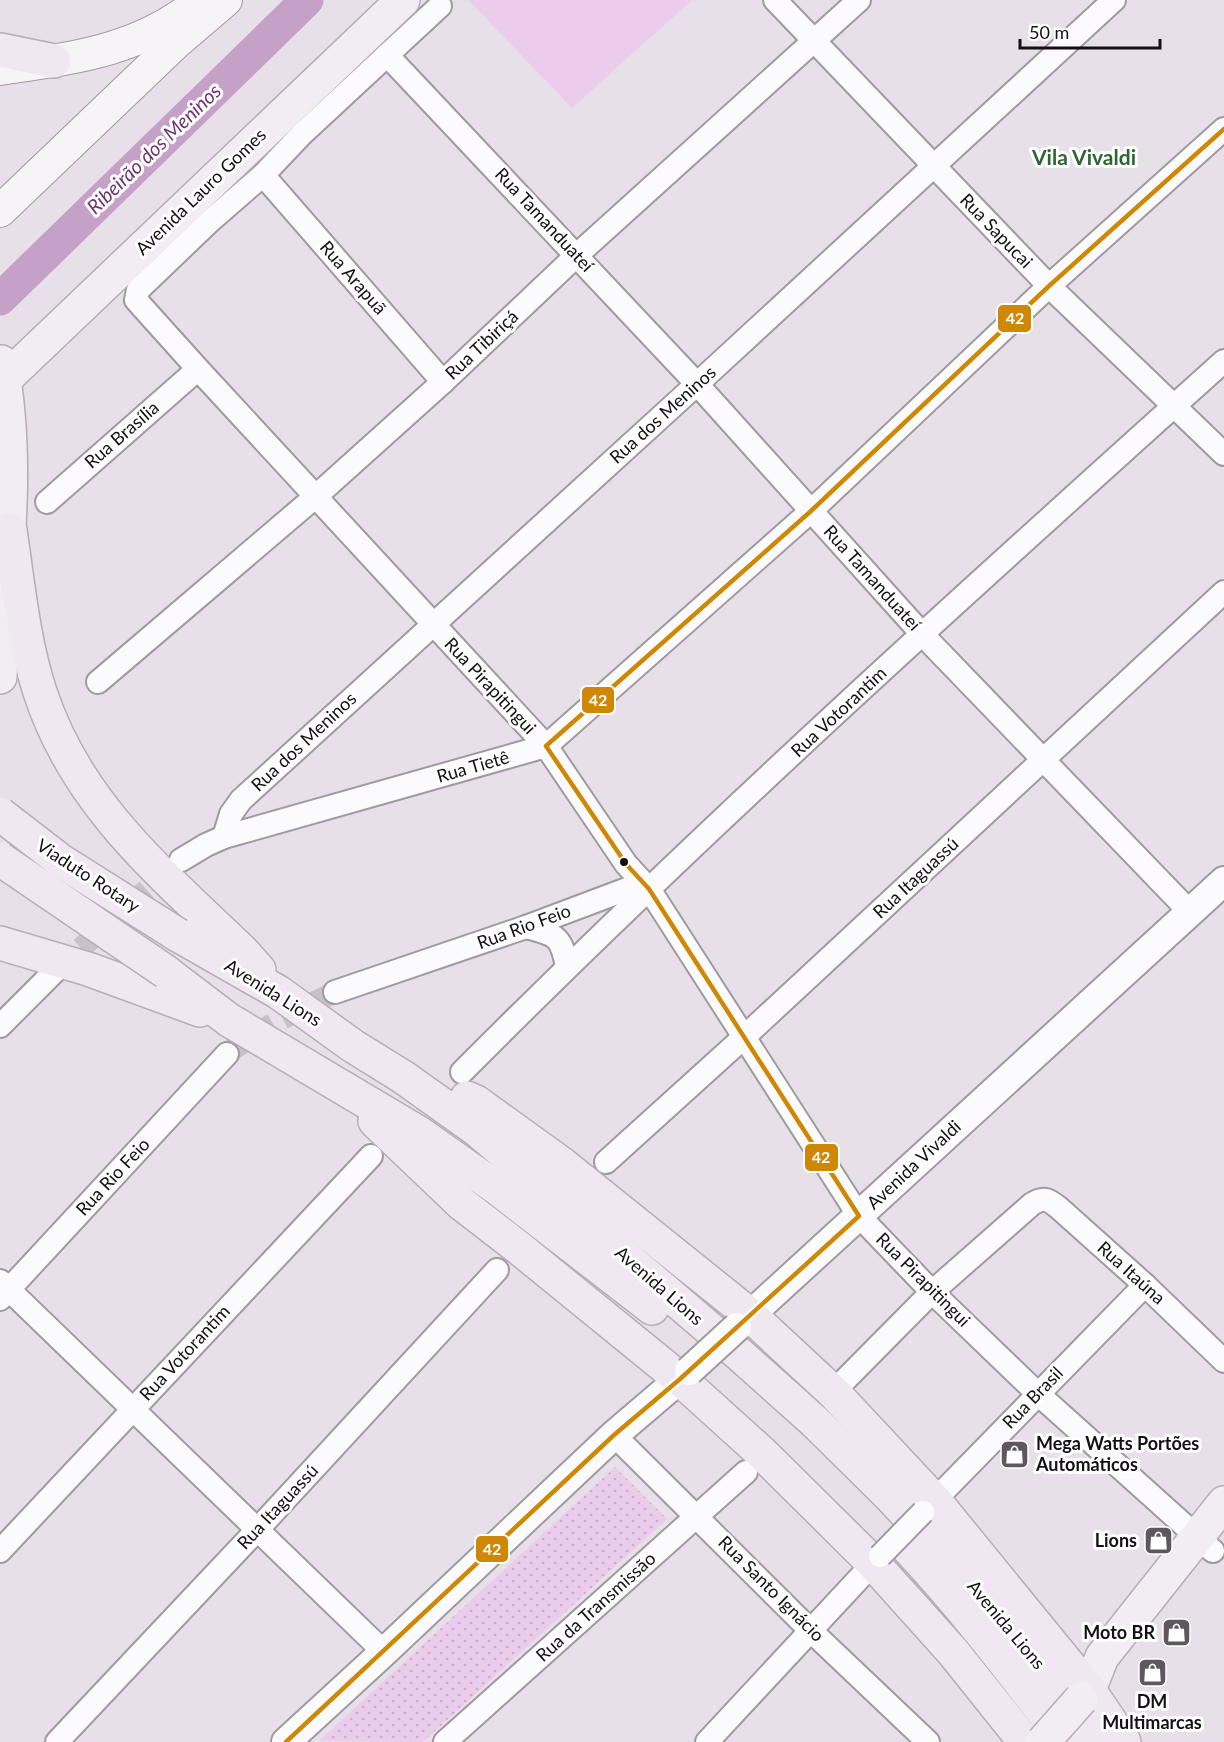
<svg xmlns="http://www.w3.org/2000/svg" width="1224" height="1742" font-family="Lato,sans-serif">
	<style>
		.garden { fill: url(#garden-dots) }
		.pitch { fill: #ebccec }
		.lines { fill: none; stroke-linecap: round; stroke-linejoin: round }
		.river { stroke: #c5a1c7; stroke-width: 33 }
		.minor-tunnel { stroke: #c7c1c8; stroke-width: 22; stroke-dasharray: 22 11; stroke-linecap: butt }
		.minor-casing { stroke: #a09aa0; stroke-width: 26 }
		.tertiary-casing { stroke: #a09aa0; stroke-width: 32 }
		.secondary-casing { stroke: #a09aa0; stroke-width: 34 }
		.primary-casing { stroke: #b7acb8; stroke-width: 36 }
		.trunk-casing { stroke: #b7acb8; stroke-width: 36 }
		.minor { stroke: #fbfafc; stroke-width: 22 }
		.tertiary { stroke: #fbfafc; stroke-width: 28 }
		.secondary { stroke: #f7f4f7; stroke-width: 32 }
		.primary { stroke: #f2edf3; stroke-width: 33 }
		.trunk { stroke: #f0e8f0; stroke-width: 33 }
		.minor-bridge-casing { stroke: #a09aa0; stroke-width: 26; stroke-linecap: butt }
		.tertiary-bridge-casing { stroke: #a09aa0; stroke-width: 32; stroke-linecap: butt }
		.primary-bridge-casing { stroke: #b7acb8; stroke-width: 36; stroke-linecap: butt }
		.trunk-bridge-casing { stroke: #b7acb8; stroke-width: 36; stroke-linecap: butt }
		.minor-bridge { stroke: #fbfafc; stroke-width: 22 }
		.tertiary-bridge { stroke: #fbfafc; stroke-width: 28 }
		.primary-bridge { stroke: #f2edf3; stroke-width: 33 }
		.trunk-bridge { stroke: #f0e8f0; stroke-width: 33 }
		.bus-1-casing { stroke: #fff; stroke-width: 9 }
		.bus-1 { stroke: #d08704; stroke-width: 4.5 }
		.bus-dot { fill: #140f14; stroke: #fff; stroke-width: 2 }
		.labels { text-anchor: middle; stroke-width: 6; stroke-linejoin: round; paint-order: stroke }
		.street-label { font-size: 18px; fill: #140f14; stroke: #fff }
		.poi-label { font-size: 18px; font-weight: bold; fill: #140f14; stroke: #fff; text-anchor: end }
		.water-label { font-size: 20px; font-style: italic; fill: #703473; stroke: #fff }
		.quarter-label { font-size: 21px; font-weight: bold; fill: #2d6532; stroke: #fff }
		.line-badge { stroke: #fff; stroke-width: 2 }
		.badge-label { font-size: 16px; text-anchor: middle; font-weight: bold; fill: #fff }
	</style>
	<defs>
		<pattern id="garden-dots" width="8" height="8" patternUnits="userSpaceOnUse" patternTransform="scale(1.5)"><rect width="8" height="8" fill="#ebccec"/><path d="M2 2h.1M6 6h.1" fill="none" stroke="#c9aeca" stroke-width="1.8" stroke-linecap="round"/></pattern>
	</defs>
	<rect width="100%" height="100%" fill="#e7e0e8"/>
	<path class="garden" d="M615,1467L667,1519L423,1742L319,1741Z"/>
	<path class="pitch" d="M468,0H692L572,108Z"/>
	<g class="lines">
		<path class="river" d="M0,299L307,0"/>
		<g class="minor-tunnel">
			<path d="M56,970L173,867"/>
			<path d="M227,1054C260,1028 298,1011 335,992"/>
		</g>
		<defs>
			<g id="minor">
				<path d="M775,0L1049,286L1224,454"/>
				<path d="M440,6L302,134L263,175L209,222L138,290L136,300L198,369L546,746L626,864L649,889L859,1216L932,1292L1037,1393L1213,1551"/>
				<path d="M387,55L697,384L922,634L1190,912"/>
				<path d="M263,175L443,382"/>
				<path d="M47,502L198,369"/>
				<path d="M98,682L315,497L443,382L577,255L859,0"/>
				<path d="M224,837L231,814L241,800L697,384L1114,0"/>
				<path d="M181,860L206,845L224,837L546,746L811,511L1049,286L1224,129"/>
				<path d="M526,927C556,935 561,935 567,967"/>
				<path d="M335,992L526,927L643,883"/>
				<path d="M0,1026L54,972"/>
				<path d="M462,1072C707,826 966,593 1224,361"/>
				<path d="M606,1162L743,1038L1224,592"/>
				<path d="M0,1281L384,1652"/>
				<path d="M0,1299L227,1054"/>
				<path d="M833,1392L932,1292L1032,1204C1044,1196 1049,1200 1059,1208L1145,1285L1224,1361"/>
				<path d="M614,1435L810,1630L928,1742"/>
				<path d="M926,1509L1145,1285"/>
				<path d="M0,1551L371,1156"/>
				<path d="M57,1742L257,1530L497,1270"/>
				<path d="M445,1742L746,1472"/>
				<path d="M707,1742L880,1556"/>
			</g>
			<g id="tertiary">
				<path d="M737,1327L1224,881"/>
				<path d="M286,1742L384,1652L614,1435L689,1371"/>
			</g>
			<g id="secondary">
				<path d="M0,69C74,58 140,51 200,1"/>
				<path d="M0,211L178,41L226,0"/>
			</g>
			<g id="primary">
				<path d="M0,384L403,0"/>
				<path d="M0,677C4,572 21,466 1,362"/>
				<path d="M1089,1690L1102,1657L1224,1503"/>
			</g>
			<g id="trunk">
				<path d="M0,50L54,61"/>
				<path d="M10,530C18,584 23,640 40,692C77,805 161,873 243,952L259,970"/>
				<path d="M178,935L278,992L353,1046L403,1077L476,1129L739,1354L814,1421L889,1495L964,1575L1031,1653L1097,1742"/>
				<path d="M0,943L88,969L200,1010"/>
				<path d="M166,972L229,1020L419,1133L497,1188L652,1308"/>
				<path d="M467,1098L476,1102L562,1164L750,1315L833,1392L934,1500L1089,1690L1124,1742"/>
				<path d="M375,1121L462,1204L519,1248L680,1379L763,1454L873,1563L953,1652L1025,1742"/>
				<path d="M904,1544C963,1606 1014,1674 1066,1742"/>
			</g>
		</defs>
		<use href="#minor" class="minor-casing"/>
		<use href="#tertiary" class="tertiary-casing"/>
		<use href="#secondary" class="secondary-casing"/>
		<use href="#primary" class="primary-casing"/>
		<use href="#trunk" class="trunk-casing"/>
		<use href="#minor" class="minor"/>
		<use href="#tertiary" class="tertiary"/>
		<use href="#secondary" class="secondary"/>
		<use href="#primary" class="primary"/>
		<use href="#trunk" class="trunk"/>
		<defs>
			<path id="minor-bridge" d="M880,1556L923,1512"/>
			<path id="tertiary-bridge" d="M689,1371L737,1327"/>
			<path id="primary-bridge" d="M1043,1742L1081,1699"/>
			<g id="trunk-bridge">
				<path d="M0,814L61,861L178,935"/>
				<path d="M0,859L166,972"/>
			</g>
		</defs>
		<use href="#minor-bridge" class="minor-bridge-casing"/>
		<use href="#tertiary-bridge" class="tertiary-bridge-casing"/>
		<use href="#primary-bridge" class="primary-bridge-casing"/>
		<use href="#trunk-bridge" class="trunk-bridge-casing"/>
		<use href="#minor-bridge" class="minor-bridge"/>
		<use href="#tertiary-bridge" class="tertiary-bridge"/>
		<use href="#primary-bridge" class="primary-bridge"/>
		<use href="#trunk-bridge" class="trunk-bridge"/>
		<defs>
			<path id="bus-1" d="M286,1742L614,1435L680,1379L859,1216L649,889L626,864L546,746L811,511L1049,286L1224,129"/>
		</defs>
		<use href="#bus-1" class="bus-1-casing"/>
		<use href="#bus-1" class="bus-1"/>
	</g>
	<defs>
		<symbol id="shop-square" viewBox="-11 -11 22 22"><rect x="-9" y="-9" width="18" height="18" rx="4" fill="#5e585e" stroke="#fff"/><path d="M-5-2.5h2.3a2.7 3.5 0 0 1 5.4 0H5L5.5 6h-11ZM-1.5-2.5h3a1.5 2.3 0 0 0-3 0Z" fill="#fff"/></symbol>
	</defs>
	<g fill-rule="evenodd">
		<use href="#shop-square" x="998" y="1438" width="33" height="33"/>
		<use href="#shop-square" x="1142" y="1524" width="33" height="33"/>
		<use href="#shop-square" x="1160" y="1616" width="33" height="33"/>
		<use href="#shop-square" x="1136" y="1656" width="33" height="33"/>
	</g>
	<circle class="bus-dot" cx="624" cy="862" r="5"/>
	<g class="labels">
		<g class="street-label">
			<text transform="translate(201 192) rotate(-44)" y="6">Avenida Lauro Gomes</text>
			<text transform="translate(544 220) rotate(47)" y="6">Rua Tamanduateí</text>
			<text transform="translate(996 231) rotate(46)" y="6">Rua Sapucai</text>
			<text transform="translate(353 278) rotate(49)" y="6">Rua Arapuã</text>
			<text transform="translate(482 345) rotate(-43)" y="6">Rua Tibiriçá</text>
			<text transform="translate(663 415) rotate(-42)" y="6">Rua dos Meninos</text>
			<text transform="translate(122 435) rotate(-41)" y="6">Rua Brasília</text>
			<text transform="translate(872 578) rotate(48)" y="6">Rua Tamanduateí</text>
			<text transform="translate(490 686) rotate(47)" y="6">Rua Pirapitingui</text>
			<text transform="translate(839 712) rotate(-43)" y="6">Rua Votorantim</text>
			<text transform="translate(304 742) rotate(-43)" y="6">Rua dos Meninos</text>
			<text transform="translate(473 767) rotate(-16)" y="6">Rua Tietê</text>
			<text transform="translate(88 876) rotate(33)" y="6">Viaduto Rotary</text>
			<text transform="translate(916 878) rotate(-43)" y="6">Rua Itaguassú</text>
			<text transform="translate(524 927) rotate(-20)" y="6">Rua Rio Feio</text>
			<text transform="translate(273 993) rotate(32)" y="6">Avenida Lions</text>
			<text transform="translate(914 1165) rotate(-43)" y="6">Avenida Vivaldi</text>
			<text transform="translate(113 1177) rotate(-47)" y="6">Rua Rio Feio</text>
			<text transform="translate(1131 1273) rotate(42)" y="6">Rua Itaúna</text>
			<text transform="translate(923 1280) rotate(45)" y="6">Rua Pirapitingui</text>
			<text transform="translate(659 1286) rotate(41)" y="6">Avenida Lions</text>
			<text transform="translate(185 1353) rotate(-47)" y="6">Rua Votorantim</text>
			<text transform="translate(1033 1398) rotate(-46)" y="6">Rua Brasil</text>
			<text transform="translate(278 1507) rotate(-47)" y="6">Rua Itaguassú</text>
			<text transform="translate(771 1589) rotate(45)" y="6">Rua Santo Ignácio</text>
			<text transform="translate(596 1607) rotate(-42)" y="6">Rua da Transmissão</text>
			<text transform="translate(1006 1625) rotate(50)" y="6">Avenida Lions</text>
		</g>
		<g class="poi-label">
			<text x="1036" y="1450" text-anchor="start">Mega Watts Portões<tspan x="1036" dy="21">Automáticos</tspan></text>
			<text x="1137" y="1547">Lions</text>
			<text x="1155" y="1639">Moto BR</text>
			<text x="1152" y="1708" text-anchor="middle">DM<tspan x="1152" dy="21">Multimarcas</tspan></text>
		</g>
		<g class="water-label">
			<text transform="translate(154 149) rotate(-44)" y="7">Ribeirão dos Meninos</text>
		</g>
		<g class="quarter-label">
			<text x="1084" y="165">Vila Vivaldi</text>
		</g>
	</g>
	<g class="line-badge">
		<rect x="997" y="304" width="35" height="29" rx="6" fill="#d08704"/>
		<rect x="581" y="686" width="34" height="28" rx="6" fill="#d08704"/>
		<rect x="804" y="1143" width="35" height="29" rx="6" fill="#d08704"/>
		<rect x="475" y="1535" width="34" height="28" rx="6" fill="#d08704"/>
	</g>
	<g class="badge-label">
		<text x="1015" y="324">42</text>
		<text x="598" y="706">42</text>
		<text x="821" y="1163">42</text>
		<text x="492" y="1555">42</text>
	</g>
	<path d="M1020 39v9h140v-9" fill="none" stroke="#140f14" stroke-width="3"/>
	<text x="1029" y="39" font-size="18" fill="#140f14" stroke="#ffffff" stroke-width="4.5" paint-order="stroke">50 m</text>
</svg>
